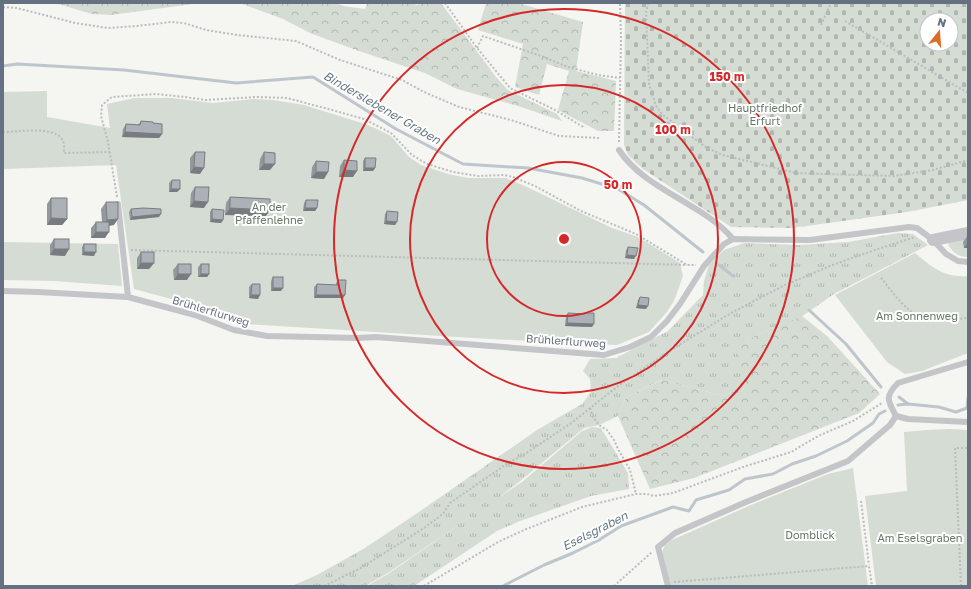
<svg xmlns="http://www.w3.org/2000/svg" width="971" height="589" font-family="'Golos Text',sans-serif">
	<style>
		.grass { fill: url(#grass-tufts) }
		.forest { fill: url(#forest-crowns) }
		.cemetery { fill: url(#cemetery-stones); fill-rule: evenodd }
		.garden { fill: #d5dcd3 }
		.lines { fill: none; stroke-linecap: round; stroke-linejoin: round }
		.stream { stroke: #bec6cd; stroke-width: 3 }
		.path { stroke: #babcbe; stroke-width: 2; stroke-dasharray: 2 2; stroke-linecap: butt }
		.service { stroke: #c3c5c9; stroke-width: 6 }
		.minor { stroke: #c3c5c9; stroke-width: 12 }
		.wall { fill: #93989d }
		.shaded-wall { fill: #787c80 }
		.building { fill: #abb1b7; stroke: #787c80 }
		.ring { fill: none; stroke: #d62828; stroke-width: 2 }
		.labels { text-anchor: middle; stroke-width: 4; stroke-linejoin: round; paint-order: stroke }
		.park-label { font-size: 11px; fill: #657964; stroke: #fff }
		.street-label { font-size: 11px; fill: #657182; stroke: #fff }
		.water-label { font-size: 12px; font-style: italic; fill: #667985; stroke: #fff }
		.centre { fill: #d62828; stroke: #fff; stroke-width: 2 }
		.ring-label { font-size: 12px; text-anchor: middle; font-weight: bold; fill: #d62828; stroke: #fff; stroke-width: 4; stroke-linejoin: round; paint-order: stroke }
	</style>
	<defs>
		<pattern id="grass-tufts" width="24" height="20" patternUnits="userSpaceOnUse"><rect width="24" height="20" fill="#d5dcd3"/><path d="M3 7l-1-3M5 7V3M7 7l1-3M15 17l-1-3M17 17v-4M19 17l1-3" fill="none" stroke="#b0b7b1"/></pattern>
		<pattern id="forest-crowns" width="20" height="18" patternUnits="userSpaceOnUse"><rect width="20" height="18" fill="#d5dcd3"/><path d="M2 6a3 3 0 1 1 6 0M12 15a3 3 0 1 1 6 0" fill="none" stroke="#b0b7b1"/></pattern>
		<pattern id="cemetery-stones" width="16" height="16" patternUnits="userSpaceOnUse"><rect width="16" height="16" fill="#d5dcd3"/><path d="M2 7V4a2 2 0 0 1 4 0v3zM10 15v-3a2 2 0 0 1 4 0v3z" fill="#b0b7b1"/></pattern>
	</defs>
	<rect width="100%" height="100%" fill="#f5f5f1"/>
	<path class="grass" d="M898,233L913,234L928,245L834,294L801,317L756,335L736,350L745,385L724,396L661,380L626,397L618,416L599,425L584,428L519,482L498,498L522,482L582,431L592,427L601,428L628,473L629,489L591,496L520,521L497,531L414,586H367L388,574L473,515L388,573L365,586H292L317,575L365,548L419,512L537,430L582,404L591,392L590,379L583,371L590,359L616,358L668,331L703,295L704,281L709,265L724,250L744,243L799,245L848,242Z"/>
	<g class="forest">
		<path d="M55,3H200L111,15L92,14Z"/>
		<path d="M240,3H336L343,6L365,9L367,3H413L417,5L421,3H441L496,77L508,90L557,114L562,121L518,106L457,89L425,73L359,51L310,33L283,19Z"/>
		<path d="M486,3H518L583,22L576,71L616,81L614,131H598L558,110L569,71L547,64L539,95L515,87L523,44L478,30Z"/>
		<path d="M802,316L827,336L880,394L859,413L694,478L650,489L618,416L626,397L662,380L724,396L745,385L735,350L756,335Z"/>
	</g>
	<path class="cemetery" d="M625,3H968V200L907,212L792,228L731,227L643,169L628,155L624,145ZM927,20H951V44H927Z"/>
	<g class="garden">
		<path d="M47,91V117L110,128L107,104L135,98H172L213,103L254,99L273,100L304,105L365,124L377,129L391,136L409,157L421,165L448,174L468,178H506L527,187L612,228L638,237L680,263L683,276L674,301L667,312L649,332L617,345L490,339L246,324L186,303L134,289L116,165L3,169V92Z"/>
		<path d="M968,236V257C958,257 952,252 948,244L953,238Z"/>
		<path d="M3,242L118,244L122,286L54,281L3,280Z"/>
		<path d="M915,253C932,267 944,278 968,276V353L922,371L905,374L887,362L835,295Z"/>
		<path d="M949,429L968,430V586H876L865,496L907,491L904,432L926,430Z"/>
		<path d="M853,468L868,586H671L662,552L665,545L672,540L751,505L828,474Z"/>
	</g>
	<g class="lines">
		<g class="stream">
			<path d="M3,66L17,64L124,70L236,83L313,77L396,129L463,164L528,168L582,178L618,189L644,205L703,252"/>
			<path d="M719,265L733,276"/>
			<path d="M809,310L846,344L881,387"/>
			<path d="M899,397L908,404"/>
			<path d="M898,405L908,404L939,407L956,412L967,408L968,398"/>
			<path d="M503,586L544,565L573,553L599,540L621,526L673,507L689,511L696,500L729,490L745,479L773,474L792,464L816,456L847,441L873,423L879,414L885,411"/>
		</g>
		<g class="path">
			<path d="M445,3L477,48L510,88L555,110L585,128"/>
			<path d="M648,3L646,13L649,84L656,106L663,115L707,148L723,155L776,168L796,173L825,174L894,176L933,170L968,160"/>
			<path d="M3,7L17,8L75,23L108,28L137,26L171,22L184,23L206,30L237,35L296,41L340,60L402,80L424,92L459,107L511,120L559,136L599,138"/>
			<path d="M845,21L968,93"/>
			<path d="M821,25L831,3"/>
			<path d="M477,48L483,36L541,56L568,67L598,75L620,78"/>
			<path d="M3,132C17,132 52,126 61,138C65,142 64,148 64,153L110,152"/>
			<path d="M619,142L621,39L620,3"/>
			<path d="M117,197L108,142L101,116L102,105L112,97L156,94L185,97L205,100L257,97L287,98L332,110L364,119L391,133L412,155L427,164L453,172L478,176L504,175L513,177L535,186L581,211L636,234L687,265H696"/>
			<path d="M131,250L687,265"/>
			<path d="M881,278C893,292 907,315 927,319C940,321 955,319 968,318"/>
			<path d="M590,408L593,417L599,425L607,430L614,440L618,449L630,470L636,494"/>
			<path d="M861,501L869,565"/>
			<path d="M674,582L869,566L872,586"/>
			<path d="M324,586L359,569L424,528L443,514L450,503L508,463L525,454L570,424L618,386L671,350L731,313L783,286L830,266L863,254L915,237"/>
			<path d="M424,586L498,542L524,530L582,507L636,494H647L654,496L673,493L743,467L791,452L818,436L853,421L882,403"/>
			<path d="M614,586L652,552"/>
			<path d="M961,586L955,448H968"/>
		</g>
		<g class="service">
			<path d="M619,150C645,190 703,203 733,239"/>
			<path d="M118,204L128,297"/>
			<path d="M3,291L38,292L128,297L195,315L234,330L267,336L358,338L376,337L604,355L630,347L651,337L667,321L680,304L704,266L724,244L733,239L810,240L909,227L917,228L933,240L946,254L958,261L968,262"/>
			<path d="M896,416C888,401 884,397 898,383L968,362"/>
			<path d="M896,416L908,419L968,422"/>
			<path d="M668,586L658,547L675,533L746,502L848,461L890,425L896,416"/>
		</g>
		<path class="minor" d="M933,240L968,233"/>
	</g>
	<g class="wall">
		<path d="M141,121L153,123L162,134L159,138L122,137L123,129L126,124L138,125Z"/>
		<path d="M195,152L200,174L190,173V158Z"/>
		<path d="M264,152L270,170H259L260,159Z"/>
		<path d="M365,158L375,168L373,171H363V161Z"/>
		<path d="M344,160L353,177H339L340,166Z"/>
		<path d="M316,161L328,172L324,179L311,178L312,167Z"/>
		<path d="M172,180L180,189L177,192H169V183Z"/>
		<path d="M195,187L204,208L190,207L191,193Z"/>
		<path d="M230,197L266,216L225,215L226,203Z"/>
		<path d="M51,198L67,219L62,225H47V204Z"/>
		<path d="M306,200L317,208L315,211H303L304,203Z"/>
		<path d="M106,202L114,225L109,226L105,238H91V228L96,222H102L101,209Z"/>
		<path d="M131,209L159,217L130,220L129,212Z"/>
		<path d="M212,209L223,220L221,223L210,222V212Z"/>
		<path d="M387,211L397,222L395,225L384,224L385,214Z"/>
		<path d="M968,235V248H964L963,242Z"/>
		<path d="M54,239L65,256L50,255V245Z"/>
		<path d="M84,244L94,256L82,255V247Z"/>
		<path d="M628,247L634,259L625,258L626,250Z"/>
		<path d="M141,252L154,263L149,269H137V258Z"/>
		<path d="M178,264L187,280H174L173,270Z"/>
		<path d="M201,264L209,274L207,277H198V267Z"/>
		<path d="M273,277L281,291H271V281Z"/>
		<path d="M338,280L345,295L343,298H314V287L317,284L336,285V283Z"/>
		<path d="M252,284L258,299L249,298V287Z"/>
		<path d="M640,297L646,309L636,308L638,300Z"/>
		<path d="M568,313L584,314L585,313L592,327L565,326L566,316Z"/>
	</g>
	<g class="shaded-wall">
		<path d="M125,132L162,134L159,138L122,137Z"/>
		<path d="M264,164H275L270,170H259Z"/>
		<path d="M194,167L204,168L200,174L190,173Z"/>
		<path d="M365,168H375L373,171H363Z"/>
		<path d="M344,170L357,171L353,177H339Z"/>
		<path d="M316,172H328L324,179L311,178Z"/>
		<path d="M171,189H180L177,192H169Z"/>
		<path d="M194,201L208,202L204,208L190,207Z"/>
		<path d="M230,208L270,210L266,216L225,215Z"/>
		<path d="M305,208H317L315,211H303Z"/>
		<path d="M161,214L159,217L130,220L132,217Z"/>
		<path d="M51,218L67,219L62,225H47Z"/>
		<path d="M118,219L114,225L102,226L107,220Z"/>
		<path d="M212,219L223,220L221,223L210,222Z"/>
		<path d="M386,221L397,222L395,225L384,224Z"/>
		<path d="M96,232H109L105,238H91Z"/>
		<path d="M968,243V248H964Z"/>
		<path d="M54,249H69L65,256L50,255Z"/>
		<path d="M84,252H96L94,256L82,255Z"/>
		<path d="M627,255L636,256L634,259L625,258Z"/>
		<path d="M141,263H154L149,269H137Z"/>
		<path d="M178,274H191L187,280H174Z"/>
		<path d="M201,274H209L207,277H198Z"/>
		<path d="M273,288H283L281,291H271Z"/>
		<path d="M251,295H260L258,299L249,298Z"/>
		<path d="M316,295H345L343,298H314Z"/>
		<path d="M638,305L648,306L646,309L636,308Z"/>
		<path d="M567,323L594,324L592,327L565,326Z"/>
	</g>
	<g class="building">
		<path d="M141,121L153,122V123L162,124V134L125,132L126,124L140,125Z"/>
		<path d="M195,152H205L204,168L194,167Z"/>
		<path d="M264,152L275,153V164H264Z"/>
		<path d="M365,158H376L375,168H365Z"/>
		<path d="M344,160L357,161V171L344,170Z"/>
		<path d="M316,161L329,162L328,172H316Z"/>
		<path d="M172,180H180V189H171Z"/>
		<path d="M195,187H209L208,202L194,201Z"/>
		<path d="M230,197L270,199V210L230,208Z"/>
		<path d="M51,198H67V219L51,218Z"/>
		<path d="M306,200H318L317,208H305Z"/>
		<path d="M106,202H118V219L107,220Z"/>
		<path d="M143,208L161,209V214L132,217L131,209Z"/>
		<path d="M212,209L224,210L223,220L212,219Z"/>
		<path d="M387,211L398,212L397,222L386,221Z"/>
		<rect x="96" y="222" width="13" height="10"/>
		<rect x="54" y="239" width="15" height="10"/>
		<rect x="84" y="244" width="12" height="8"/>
		<path d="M628,247L638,248L636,256L627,255Z"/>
		<rect x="141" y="252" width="13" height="11"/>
		<rect x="178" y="264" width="13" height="10"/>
		<rect x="201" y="264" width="8" height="10"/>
		<rect x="273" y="277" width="10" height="11"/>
		<path d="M338,280H346L345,295H316L317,284L338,285Z"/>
		<path d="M252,284H260V295H251Z"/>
		<path d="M640,297L649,298L648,306L638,305Z"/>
		<path d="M568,313L585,314V313H594V324L567,323Z"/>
	</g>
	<g class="ring">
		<circle cx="564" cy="239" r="77"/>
		<circle cx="564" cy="239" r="154"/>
		<circle cx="564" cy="239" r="230"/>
	</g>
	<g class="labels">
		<g class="park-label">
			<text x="765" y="112">Hauptfriedhof<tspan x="765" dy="13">Erfurt</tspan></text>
			<text x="269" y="211">An der<tspan x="269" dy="13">Pfaffenlehne</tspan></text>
			<text x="917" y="320">Am Sonnenweg</text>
			<text x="810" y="539">Domblick</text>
			<text x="920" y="542">Am Eselsgraben</text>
		</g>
		<g class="street-label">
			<text transform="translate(211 311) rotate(17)" y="4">Brühlerflurweg</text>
			<text transform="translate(566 341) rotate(4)" y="4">Brühlerflurweg</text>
		</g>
		<g class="water-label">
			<text transform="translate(382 108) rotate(30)" y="4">Binderslebener Graben</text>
			<text transform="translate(595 531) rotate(-27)" y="4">Eselsgraben</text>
		</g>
	</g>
	<circle cx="564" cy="239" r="6" class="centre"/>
	<g class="ring-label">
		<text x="727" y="81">150 m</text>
		<text x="673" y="134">100 m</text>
		<text x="618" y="189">50 m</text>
	</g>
	<rect width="971" height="589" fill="none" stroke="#657182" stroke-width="8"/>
	<g transform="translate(939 32) rotate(17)"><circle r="19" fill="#ffffff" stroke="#c1c6cd"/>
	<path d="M0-3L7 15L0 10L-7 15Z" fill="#dc6b2a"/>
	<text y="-6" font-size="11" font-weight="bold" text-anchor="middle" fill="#657182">N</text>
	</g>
</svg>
